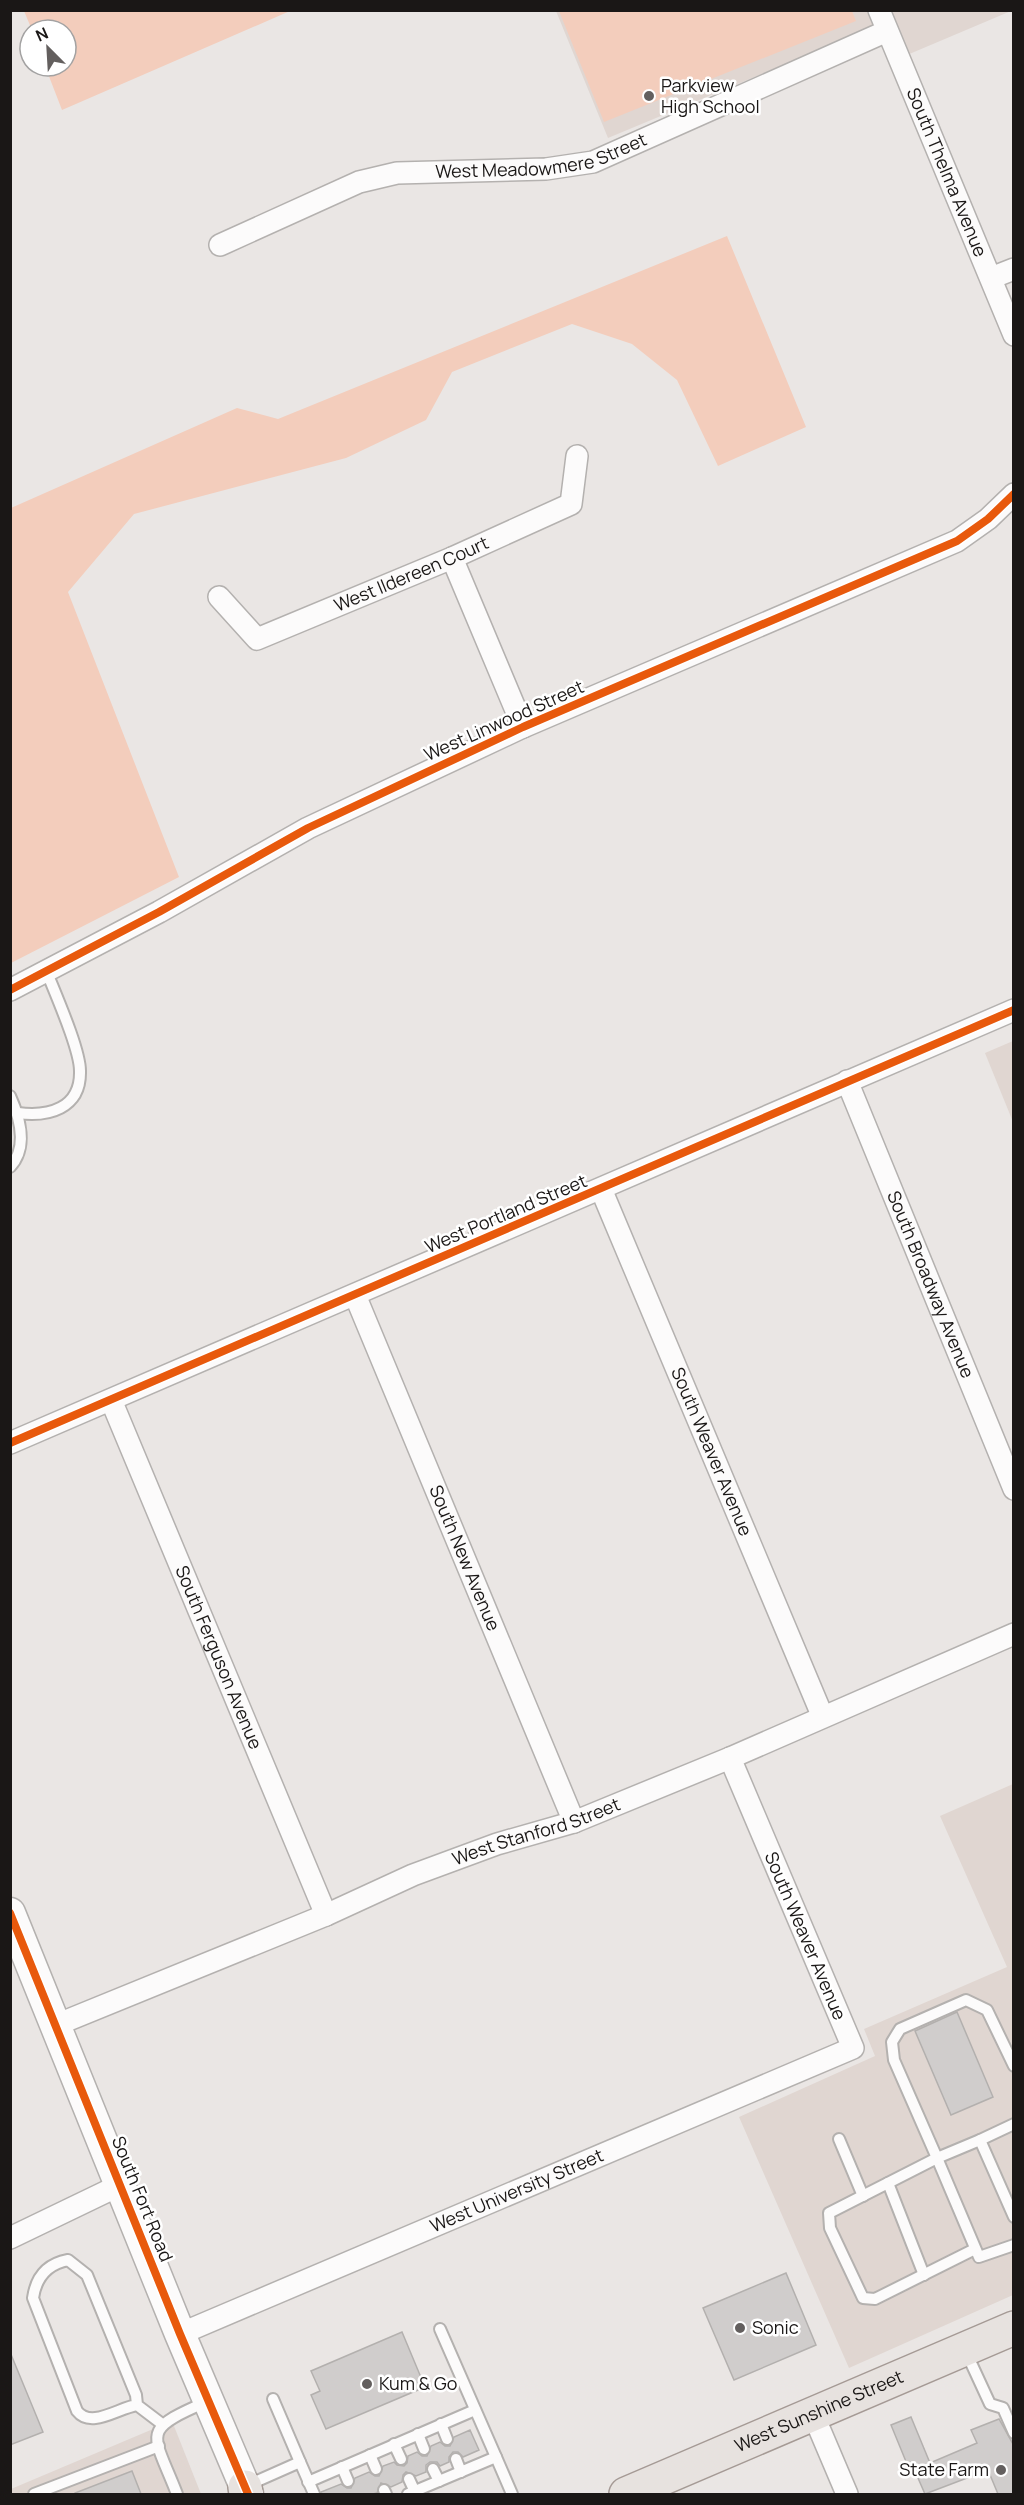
<svg xmlns="http://www.w3.org/2000/svg" width="1024" height="2505" font-family="Manrope,sans-serif">
	<style>
		.built { fill: #e0d6d1 }
		.green { fill: #f3cdbc }
		.building { fill: #d0cdcc; stroke: #b3b0ae; stroke-width: 1.5 }
		.lines { fill: none; stroke-linecap: round; stroke-linejoin: round }
		.lane-casing { stroke: #b4b1af; stroke-width: 14 }
		.street-casing { stroke: #b4b1af; stroke-width: 24 }
		.secondary-casing { stroke: #b4b1af; stroke-width: 33 }
		.primary-casing { stroke: #a59a95; stroke-width: 36 }
		.lane { stroke: #fcfbfb; stroke-width: 10 }
		.street { stroke: #fcfbfb; stroke-width: 21 }
		.secondary { stroke: #fcfbfb; stroke-width: 30 }
		.primary { stroke: #e7e2df; stroke-width: 33 }
		.cycleway-casing { stroke: #fff; stroke-width: 11 }
		.cycleway { stroke: #e8590c; stroke-width: 8 }
		.poi-dot { fill: #635f5e; stroke: #fff; stroke-width: 2 }
		.labels { text-anchor: middle; stroke-width: 5; stroke-linejoin: round; paint-order: stroke }
		.poi-label { font-size: 18px; fill: #1a1716; stroke: #fff; text-anchor: start }
		.street-label { font-size: 18px; fill: #1a1716; stroke: #fff }
	</style>
	<rect width="100%" height="100%" fill="#eae6e4"/>
	<g class="built">
		<path d="M556,11H1011L907,55L891,20L608,138Z"/>
		<path d="M1013,1041V1122L985,1053Z"/>
		<path d="M1013,1784V2295L849,2368L739,2117L875,2056L864,2029L1007,1967L940,1816Z"/>
		<path d="M172,2421L201,2494H11V2489Z"/>
	</g>
	<g class="green">
		<path d="M24,11H290L62,110L45,66H66V30H32Z"/>
		<path d="M852,11L856,21L604,122L559,11Z"/>
		<path d="M727,236L806,427L718,466L677,380L632,344L572,324L452,372L426,420L346,458L134,514L68,592L179,877L11,963V508L237,408L278,419Z"/>
	</g>
	<g class="building">
		<path d="M957,2012L993,2097L951,2115L915,2031Z"/>
		<path d="M786,2273L816,2345L734,2380L703,2308Z"/>
		<path d="M402,2332L425,2387L326,2429L311,2395L320,2391L311,2371Z"/>
		<path d="M10,2352L43,2432L10,2445Z"/>
		<path d="M911,2417L930,2463L977,2443L971,2430L999,2419L1014,2446V2494H998L988,2470L925,2494L911,2462L907,2464L891,2425Z"/>
		<path d="M470,2430L479,2450L463,2457L458,2452H453L449,2457V2462L440,2466L437,2462H430L426,2465V2472L416,2476L406,2472L403,2475L402,2482L391,2487L381,2483L377,2493L373,2494H321V2492L341,2484L347,2488H351L355,2478L369,2472L375,2476H379L383,2466L394,2462L397,2465L404,2466L407,2463L408,2456L417,2452L422,2456H427L431,2446L440,2442L445,2446H450L454,2437Z"/>
		<path d="M132,2471L141,2494H75V2493Z"/>
	</g>
	<g class="lines">
		<defs>
			<g id="lane">
				<path d="M10,1096C20,1118 28,1148 10,1167"/>
				<path d="M18,1113C48,1117 81,1109 80,1071C80,1049 55,993 46,970"/>
				<path d="M1014,2124L980,2140L1014,2217"/>
				<path d="M839,2139L863,2196"/>
				<path d="M980,2140L937,2158L894,2060L892,2042L900,2029L966,2000L987,2010L1014,2066"/>
				<path d="M888,2183L924,2275"/>
				<path d="M975,2249L875,2299L863,2298L830,2228L829,2213L937,2158L979,2257L1014,2245"/>
				<path d="M440,2329L496,2457"/>
				<path d="M966,2352L990,2404L1003,2408L1014,2433"/>
				<path d="M273,2399L300,2462"/>
				<path d="M137,2405L136,2395L87,2275L68,2260C47,2264 36,2277 33,2298L77,2411C91,2429 118,2408 137,2405L162,2424"/>
				<path d="M441,2424L447,2439"/>
				<path d="M418,2434L424,2449"/>
				<path d="M394,2444L401,2459"/>
				<path d="M370,2455L376,2469"/>
				<path d="M456,2459L461,2472"/>
				<path d="M342,2467L348,2481"/>
				<path d="M433,2469L439,2481"/>
				<path d="M409,2479L415,2492"/>
				<path d="M308,2482L475,2410"/>
				<path d="M248,2485L300,2462L314,2494"/>
				<path d="M384,2490L386,2494"/>
				<path d="M34,2494L159,2446"/>
				<path d="M177,2494C153,2432 139,2431 206,2402"/>
				<path d="M408,2494L496,2457L512,2494"/>
			</g>
			<g id="street">
				<path id="s1" d="M879,10L1014,335"/>
				<path id="s2" d="M220,245L359,182L397,173L546,169L593,162L887,31"/>
				<path d="M991,278L1014,269"/>
				<path d="M452,558L523,727"/>
				<path id="s3" d="M219,597L257,639L452,558L571,504L577,456"/>
				<path d="M10,990L159,912L308,828L523,727L957,541L988,519L1014,494"/>
				<path id="s4" d="M847,1081L1014,1489"/>
				<path id="s5" d="M601,1189L822,1715"/>
				<path id="s6" d="M355,1295L574,1822"/>
				<path id="s7" d="M111,1400L326,1915"/>
				<path d="M10,1443L1014,1010"/>
				<path id="s8" d="M56,2025L326,1915L413,1875L497,1844L574,1822L730,1758L1014,1634"/>
				<path d="M10,2238L120,2185"/>
				<path id="s9" d="M180,2334L853,2048L730,1758"/>
				<path d="M813,2414L847,2494"/>
			</g>
			<path id="secondary" d="M10,1913L180,2334L248,2494"/>
			<g id="primary">
				<path d="M245,2487L246,2494"/>
				<path id="s10" d="M626,2494L1014,2328"/>
			</g>
		</defs>
		<use href="#lane" class="lane-casing"/>
		<use href="#street" class="street-casing"/>
		<use href="#secondary" class="secondary-casing"/>
		<use href="#primary" class="primary-casing"/>
		<use href="#lane" class="lane"/>
		<use href="#street" class="street"/>
		<use href="#secondary" class="secondary"/>
		<use href="#primary" class="primary"/>
		<defs>
			<g id="cycleway">
				<path d="M10,990L159,912L308,828L523,727L957,541L988,519L1014,494"/>
				<path d="M10,1443L1014,1010"/>
				<path d="M10,1913L180,2334L248,2494"/>
			</g>
		</defs>
		<use href="#cycleway" class="cycleway-casing"/>
		<use href="#cycleway" class="cycleway"/>
	</g>
	<g class="poi-dot">
		<circle cx="649" cy="96" r="6"/>
		<circle cx="740" cy="2328" r="6"/>
		<circle cx="367" cy="2384" r="6"/>
		<circle cx="1001" cy="2470" r="6"/>
	</g>
	<g class="labels">
		<g class="poi-label">
			<text x="661" y="92">Parkview<tspan x="661" dy="21">High School</tspan></text>
			<text x="752" y="2334">Sonic</text>
			<text x="379" y="2390">Kum &amp; Go</text>
			<text x="989" y="2476" text-anchor="end">State Farm</text>
		</g>
		<g class="street-label">
			<text dy="6" stroke="none"><textPath href="#s2" startOffset="338">West Meadowmere Street</textPath></text>
			<text dy="6" stroke="none"><textPath href="#s1" startOffset="176">South Thelma Avenue</textPath></text>
			<text dy="6" stroke="none"><textPath href="#s3" startOffset="224">West Ildereen Court</textPath></text>
			<text transform="translate(504 721) rotate(-24)" y="6">West Linwood Street</text>
			<text transform="translate(506 1214) rotate(-23)" y="6">West Portland Street</text>
			<text dy="6" stroke="none"><textPath href="#s4" startOffset="220">South Broadway Avenue</textPath></text>
			<text dy="6" stroke="none"><textPath href="#s5" startOffset="285">South Weaver Avenue</textPath></text>
			<text dy="6" stroke="none"><textPath href="#s6" startOffset="285">South New Avenue</textPath></text>
			<text dy="6" stroke="none"><textPath href="#s7" startOffset="279">South Ferguson Avenue</textPath></text>
			<text dy="6" stroke="none"><textPath href="#s8" startOffset="518">West Stanford Street</textPath></text>
			<text transform="translate(805 1936) rotate(67)" y="6">South Weaver Avenue</text>
			<text dy="6" stroke="none"><textPath href="#s9" startOffset="366">West University Street</textPath></text>
			<text transform="translate(142 2199) rotate(68)" y="6">South Fort Road</text>
			<text dy="6" stroke="none"><textPath href="#s10" startOffset="210">West Sunshine Street</textPath></text>
		</g>
	</g>
	<rect width="1024" height="2505" fill="none" stroke="#1a1716" stroke-width="24"/>
	<g transform="translate(48 48) rotate(336)"><circle r="28" fill="#ffffff" stroke="#a3a2a2" stroke-width="1.5"/>
	<path d="M0-4.5L10 22L0 15L-10 22Z" fill="#635f5e"/>
	<text y="-9" font-size="16" font-weight="bold" text-anchor="middle" fill="#1a1716">N</text>
	</g>
</svg>
